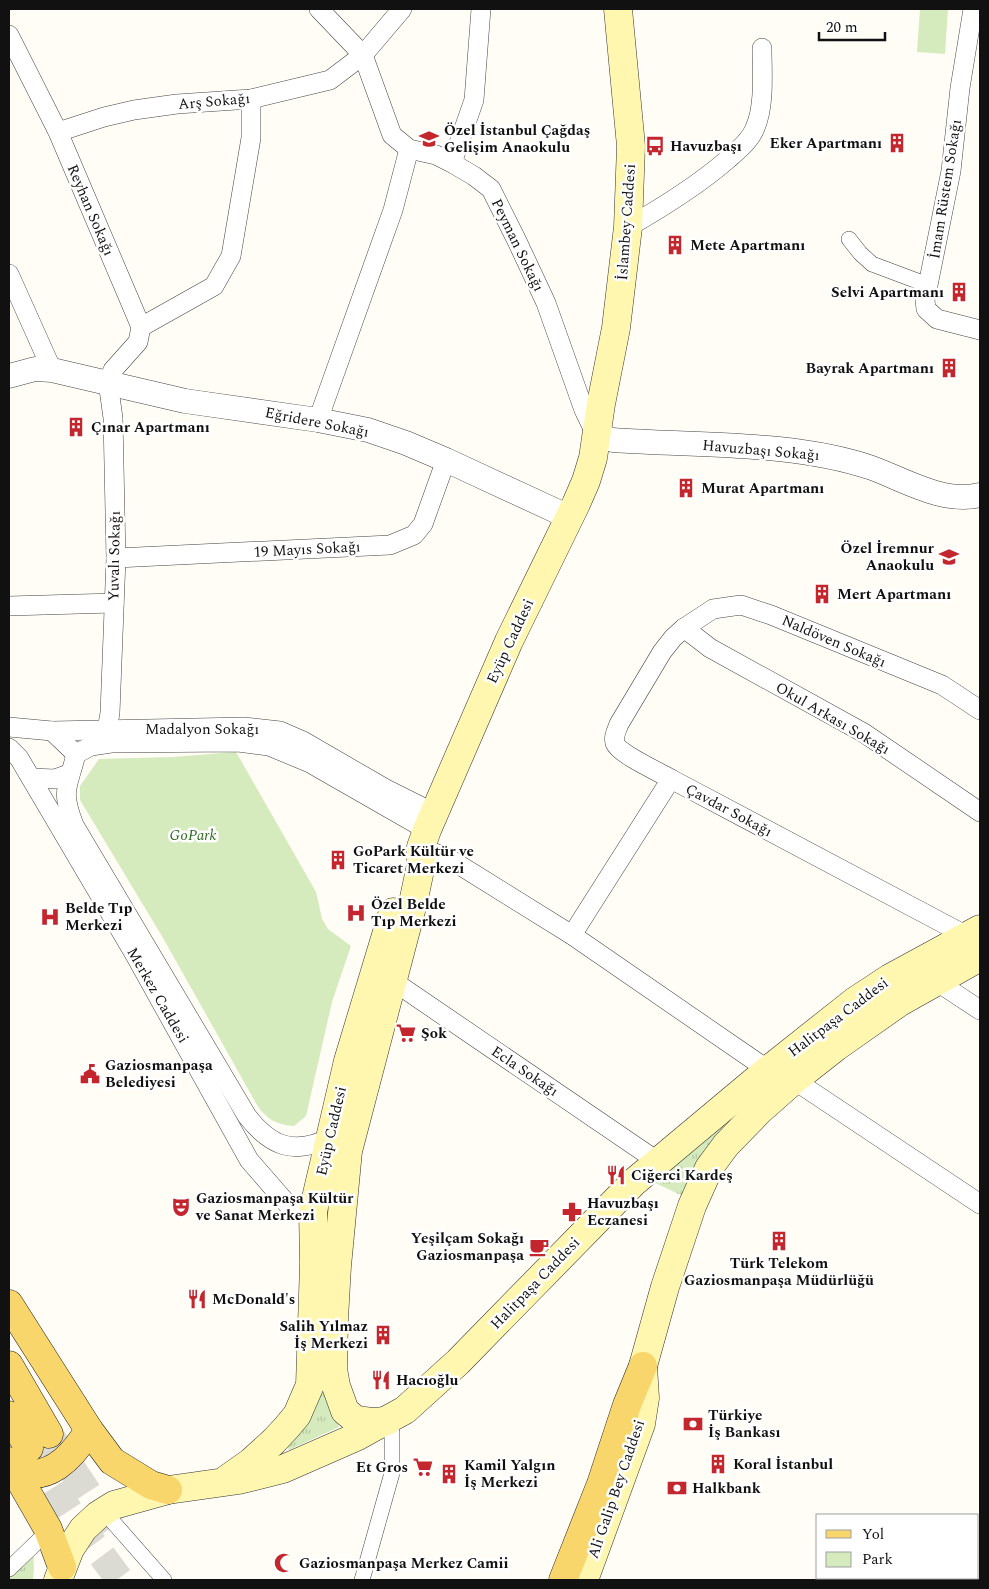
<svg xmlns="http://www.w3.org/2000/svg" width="989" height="1589" font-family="Spectral,serif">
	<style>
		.grass { fill: url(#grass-tufts) }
		.park { fill: #d5ebbd }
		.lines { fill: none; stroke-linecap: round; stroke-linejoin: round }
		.primary-tunnel { stroke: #dbdad3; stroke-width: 28; stroke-dasharray: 28 14; stroke-linecap: butt }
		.pedestrian-casing { stroke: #444; stroke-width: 16 }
		.minor-casing { stroke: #444; stroke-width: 20 }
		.tertiary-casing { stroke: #444; stroke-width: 25 }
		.secondary-casing { stroke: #333; stroke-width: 29 }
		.primary-casing { stroke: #222; stroke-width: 29 }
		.pedestrian { stroke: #fff; stroke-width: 15 }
		.minor { stroke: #fff; stroke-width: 19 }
		.tertiary { stroke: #fff; stroke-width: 24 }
		.secondary { stroke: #fff6b0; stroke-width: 28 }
		.primary { stroke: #f9d66b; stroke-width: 28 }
		.labels { text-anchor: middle; stroke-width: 5; stroke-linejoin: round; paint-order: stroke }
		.street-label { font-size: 15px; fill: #111; stroke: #fff }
		.poi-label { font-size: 15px; font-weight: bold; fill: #111; stroke: #fff; text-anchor: start }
		.park-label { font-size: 15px; font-style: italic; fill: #2f6b1f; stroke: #fff }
	</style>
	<defs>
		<pattern id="grass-tufts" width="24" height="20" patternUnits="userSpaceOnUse" patternTransform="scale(1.25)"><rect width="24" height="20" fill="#d5ebbd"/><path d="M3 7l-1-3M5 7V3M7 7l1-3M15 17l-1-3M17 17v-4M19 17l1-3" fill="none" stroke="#b6c8a1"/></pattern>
	</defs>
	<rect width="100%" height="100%" fill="#fffdf5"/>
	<g class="grass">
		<path d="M730,1115L737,1121L687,1198L649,1180Z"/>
		<path d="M317,1390L326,1393L329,1407L339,1427L289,1450L286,1443Z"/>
		<path d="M33,1552L34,1568L33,1580H9V1574Z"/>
	</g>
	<g class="park">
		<path d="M920,9H948L945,54L917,52Z"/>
		<path d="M236,752L316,892L322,919L328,929L351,946L332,1002L306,1116L294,1126C277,1125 266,1119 257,1105L163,938L80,800V786L99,759L173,757Z"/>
	</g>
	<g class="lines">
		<g class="primary-tunnel">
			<path d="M49,1434L90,1496L117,1531"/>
			<path d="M31,1452L73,1517L120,1580"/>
		</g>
		<defs>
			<g id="pedestrian">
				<path d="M849,239L860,253L872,264L928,285"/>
				<path d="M113,1522L164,1580"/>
				<path d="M9,1569L39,1540"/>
				<path d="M362,1580L392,1473V1431"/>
			</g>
			<g id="minor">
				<path d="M319,9L363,55L392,135L409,149L436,155L452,163L474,176L491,189L517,241L546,303L584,410L596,435"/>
				<path d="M973,9L960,88L951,171L925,300L926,309L937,319L980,330"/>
				<path d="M9,35L58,132L141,327L138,342L113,370L108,382L113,418L116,558L110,713L107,730"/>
				<path d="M58,132L104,117L134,110L177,104L251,99L330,80L363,55L402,9"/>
				<path d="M452,163L474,100L481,9"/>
				<path d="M628,227C663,207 697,186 727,160C737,151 750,141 755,128C765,106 762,72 762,48"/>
				<path d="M9,274L52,370"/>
				<path d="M141,327L214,286L231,256L251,138V99"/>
				<path d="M318,420L393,210L409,149"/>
				<path d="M116,558L390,545L414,535L423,524L446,460"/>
				<path d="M9,606L114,603"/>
				<path d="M684,628L710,648L864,733L980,812"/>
				<path d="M9,727L52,731L244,727L280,731L303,741L386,789L434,813"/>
				<path d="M52,731L76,754C68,788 60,789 74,825L247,1116C271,1147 294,1155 330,1138"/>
				<path d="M9,748L19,758L135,955L249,1160L289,1206L302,1212L313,1211"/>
				<path d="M76,754L91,746L111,743L238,742L269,746L310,763L427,830"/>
				<path d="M31,778L55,779L69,774"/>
				<path d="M421,847L453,861L572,935L768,1070"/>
				<path d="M572,935L671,779"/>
				<path d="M967,936L671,779C659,772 619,754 615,743C613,736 617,730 619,724L662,652L673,638L684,628L713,609L741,605L771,615L942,685L980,710"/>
				<path d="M393,981L657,1161"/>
				<path d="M936,981L980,1010"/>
				<path d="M794,1080L980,1204"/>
			</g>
			<g id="tertiary">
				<path d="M9,376L35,369L52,370L185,401L318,420L368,430L406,443L446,460L569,517"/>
				<path d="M596,435L613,440C695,446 793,441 872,468C905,480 943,504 980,495"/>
			</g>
			<g id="secondary">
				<path d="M387,1421L372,1422L356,1420L345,1411L336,1386L333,1369L334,1319L337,1266L348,1151L413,903L421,865V847L427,830L509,641L576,504L586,481L593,458L601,404L616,328L628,227L631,146L618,9"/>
				<path d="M227,1479L251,1462L274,1441L287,1427L297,1415L310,1385L314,1264L313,1211L348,1061L393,912"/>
				<path d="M58,1580L70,1549L83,1529L98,1515L114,1505L168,1490L239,1480L283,1469L356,1437L405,1410L458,1362L634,1182L768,1070L855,1001L890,978L980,929"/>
				<path d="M584,1580L641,1424L645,1398L643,1366L665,1287L692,1206L709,1168L726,1145L759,1111L794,1080L836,1047L900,1002L980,957"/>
			</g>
			<g id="primary">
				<path d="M9,1304L89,1430L112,1461L151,1485L168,1490"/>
				<path d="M9,1365L49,1434"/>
				<path d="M9,1415L29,1448"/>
				<path d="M9,1461L48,1529L62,1567"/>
				<path d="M13,1469C47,1486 73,1456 89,1430"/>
				<path d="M563,1580L601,1484L627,1405L643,1366"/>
			</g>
		</defs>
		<use href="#pedestrian" class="pedestrian-casing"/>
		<use href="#minor" class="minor-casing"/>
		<use href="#tertiary" class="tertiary-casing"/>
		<use href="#secondary" class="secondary-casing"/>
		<use href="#primary" class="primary-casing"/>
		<use href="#pedestrian" class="pedestrian"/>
		<use href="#minor" class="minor"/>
		<use href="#tertiary" class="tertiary"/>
		<use href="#secondary" class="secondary"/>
		<use href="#primary" class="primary"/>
	</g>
	<defs>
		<symbol id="school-bare" viewBox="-9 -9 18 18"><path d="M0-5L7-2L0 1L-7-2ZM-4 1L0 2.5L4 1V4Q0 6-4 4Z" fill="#c4262e" stroke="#fff" stroke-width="2.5" paint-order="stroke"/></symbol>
		<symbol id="building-bare" viewBox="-9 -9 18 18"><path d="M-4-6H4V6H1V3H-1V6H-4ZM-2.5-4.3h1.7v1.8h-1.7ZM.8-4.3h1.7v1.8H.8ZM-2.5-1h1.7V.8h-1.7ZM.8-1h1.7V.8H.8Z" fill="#c4262e" stroke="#fff" stroke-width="2.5" paint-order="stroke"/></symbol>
		<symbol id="bus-bare" viewBox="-9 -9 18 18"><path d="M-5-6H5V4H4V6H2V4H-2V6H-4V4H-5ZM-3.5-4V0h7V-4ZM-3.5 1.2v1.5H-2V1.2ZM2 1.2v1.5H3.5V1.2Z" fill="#c4262e" stroke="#fff" stroke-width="2.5" paint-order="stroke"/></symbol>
		<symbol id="hospital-bare" viewBox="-9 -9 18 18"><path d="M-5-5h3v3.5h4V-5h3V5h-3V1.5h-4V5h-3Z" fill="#c4262e" stroke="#fff" stroke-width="2.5" paint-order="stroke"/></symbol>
		<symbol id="supermarket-bare" viewBox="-9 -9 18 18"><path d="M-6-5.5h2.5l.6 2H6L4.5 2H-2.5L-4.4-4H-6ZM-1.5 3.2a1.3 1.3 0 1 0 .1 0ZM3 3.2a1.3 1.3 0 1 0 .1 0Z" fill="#c4262e" stroke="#fff" stroke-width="2.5" paint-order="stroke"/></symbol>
		<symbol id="civic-bare" viewBox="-9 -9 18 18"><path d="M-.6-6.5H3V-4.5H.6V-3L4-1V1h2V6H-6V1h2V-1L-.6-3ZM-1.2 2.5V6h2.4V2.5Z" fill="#c4262e" stroke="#fff" stroke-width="2.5" paint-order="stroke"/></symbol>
		<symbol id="restaurant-bare" viewBox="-9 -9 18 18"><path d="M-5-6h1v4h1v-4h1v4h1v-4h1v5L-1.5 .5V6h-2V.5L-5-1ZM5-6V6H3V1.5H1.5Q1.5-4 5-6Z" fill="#c4262e" stroke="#fff" stroke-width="2.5" paint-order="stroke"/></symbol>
		<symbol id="theatre-bare" viewBox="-9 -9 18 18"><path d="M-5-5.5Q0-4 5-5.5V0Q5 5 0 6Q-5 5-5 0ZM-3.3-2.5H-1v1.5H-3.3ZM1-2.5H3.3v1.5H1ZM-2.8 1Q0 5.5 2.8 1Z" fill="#c4262e" stroke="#fff" stroke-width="2.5" paint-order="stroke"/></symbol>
		<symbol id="pharmacy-bare" viewBox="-9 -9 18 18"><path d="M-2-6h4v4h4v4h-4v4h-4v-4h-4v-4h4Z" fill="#c4262e" stroke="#fff" stroke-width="2.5" paint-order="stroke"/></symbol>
		<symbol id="cafe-bare" viewBox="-9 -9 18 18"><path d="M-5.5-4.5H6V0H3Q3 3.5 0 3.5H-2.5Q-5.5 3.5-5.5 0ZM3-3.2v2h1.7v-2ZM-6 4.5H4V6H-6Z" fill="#c4262e" stroke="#fff" stroke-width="2.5" paint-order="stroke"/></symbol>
		<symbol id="bank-bare" viewBox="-9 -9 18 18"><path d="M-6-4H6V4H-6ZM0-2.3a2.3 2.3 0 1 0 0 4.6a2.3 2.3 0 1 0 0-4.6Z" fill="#c4262e" stroke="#fff" stroke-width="2.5" paint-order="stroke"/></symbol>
		<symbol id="mosque-bare" viewBox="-9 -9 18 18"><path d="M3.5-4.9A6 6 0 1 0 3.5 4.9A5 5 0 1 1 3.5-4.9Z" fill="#c4262e" stroke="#fff" stroke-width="2.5" paint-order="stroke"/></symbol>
	</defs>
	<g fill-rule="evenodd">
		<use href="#school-bare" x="415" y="125" width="28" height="28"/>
		<use href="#building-bare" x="883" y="129" width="28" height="28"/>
		<use href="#bus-bare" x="641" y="132" width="28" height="28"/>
		<use href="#building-bare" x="661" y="231" width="28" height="28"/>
		<use href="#building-bare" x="945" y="278" width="28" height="28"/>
		<use href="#building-bare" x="935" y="354" width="28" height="28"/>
		<use href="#building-bare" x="62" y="413" width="28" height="28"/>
		<use href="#building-bare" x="672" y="474" width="28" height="28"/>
		<use href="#school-bare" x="935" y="543" width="28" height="28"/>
		<use href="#building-bare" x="808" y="580" width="28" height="28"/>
		<use href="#building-bare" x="324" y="846" width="28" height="28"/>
		<use href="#hospital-bare" x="342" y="899" width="28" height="28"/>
		<use href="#hospital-bare" x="36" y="903" width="28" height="28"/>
		<use href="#supermarket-bare" x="392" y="1019" width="28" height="28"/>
		<use href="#civic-bare" x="76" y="1060" width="28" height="28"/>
		<use href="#restaurant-bare" x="602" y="1161" width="28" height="28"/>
		<use href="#theatre-bare" x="167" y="1193" width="28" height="28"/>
		<use href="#pharmacy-bare" x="558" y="1198" width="28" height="28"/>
		<use href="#building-bare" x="765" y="1227" width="28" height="28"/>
		<use href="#cafe-bare" x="525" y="1233" width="28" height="28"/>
		<use href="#restaurant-bare" x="183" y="1285" width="28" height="28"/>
		<use href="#building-bare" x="369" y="1321" width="28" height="28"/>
		<use href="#restaurant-bare" x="367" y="1366" width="28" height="28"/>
		<use href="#bank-bare" x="679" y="1410" width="28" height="28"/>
		<use href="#building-bare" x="704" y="1450" width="28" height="28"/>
		<use href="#supermarket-bare" x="409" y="1453" width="28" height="28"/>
		<use href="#building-bare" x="435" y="1460" width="28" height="28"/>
		<use href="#bank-bare" x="663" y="1474" width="28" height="28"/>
		<use href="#mosque-bare" x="270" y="1549" width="28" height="28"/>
	</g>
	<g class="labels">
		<g class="street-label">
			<text transform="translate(214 101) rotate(-5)" y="5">Arş Sokağı</text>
			<text transform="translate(945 189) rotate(-81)" y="5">İmam Rüstem Sokağı</text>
			<text transform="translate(91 210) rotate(67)" y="5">Reyhan Sokağı</text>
			<text transform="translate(626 222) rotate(-86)" y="5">İslambey Caddesi</text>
			<text transform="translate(518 245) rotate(64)" y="5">Peyman Sokağı</text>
			<text transform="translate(317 422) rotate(11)" y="5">Eğridere Sokağı</text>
			<text transform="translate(761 450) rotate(5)" y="5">Havuzbaşı Sokağı</text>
			<text transform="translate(307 549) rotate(-3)" y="5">19 Mayıs Sokağı</text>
			<text transform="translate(114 556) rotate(-89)" y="5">Yuvalı Sokağı</text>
			<text transform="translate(510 641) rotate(-65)" y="5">Eyüp Caddesi</text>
			<text transform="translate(834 641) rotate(23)" y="5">Naldöven Sokağı</text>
			<text transform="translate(833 718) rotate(30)" y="5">Okul Arkası Sokağı</text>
			<text x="202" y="734">Madalyon Sokağı</text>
			<text transform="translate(729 810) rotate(28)" y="5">Çavdar Sokağı</text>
			<text transform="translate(158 995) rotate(60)" y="5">Merkez Caddesi</text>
			<text transform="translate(838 1017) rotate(-37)" y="5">Halitpaşa Caddesi</text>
			<text transform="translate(525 1071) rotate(34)" y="5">Ecla Sokağı</text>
			<text transform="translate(331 1131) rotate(-77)" y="5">Eyüp Caddesi</text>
			<text transform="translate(535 1283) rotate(-46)" y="5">Halitpaşa Caddesi</text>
			<text transform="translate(616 1489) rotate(-71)" y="5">Ali Galip Bey Caddesi</text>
		</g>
		<g class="poi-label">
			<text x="444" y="135">Özel İstanbul Çağdaş<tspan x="444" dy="17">Gelişim Anaokulu</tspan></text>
			<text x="882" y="148" text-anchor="end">Eker Apartmanı</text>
			<text x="670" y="151">Havuzbaşı</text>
			<text x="690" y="250">Mete Apartmanı</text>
			<text x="944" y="297" text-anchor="end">Selvi Apartmanı</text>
			<text x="934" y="373" text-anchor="end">Bayrak Apartmanı</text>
			<text x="91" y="432">Çınar Apartmanı</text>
			<text x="701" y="493">Murat Apartmanı</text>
			<text x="934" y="553" text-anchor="end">Özel İremnur<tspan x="934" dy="17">Anaokulu</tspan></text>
			<text x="837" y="599">Mert Apartmanı</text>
			<text x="353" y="856">GoPark Kültür ve<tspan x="353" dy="17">Ticaret Merkezi</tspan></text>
			<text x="371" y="909">Özel Belde<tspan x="371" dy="17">Tıp Merkezi</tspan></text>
			<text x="65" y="913">Belde Tıp<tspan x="65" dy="17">Merkezi</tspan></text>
			<text x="421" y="1038">Şok</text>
			<text x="105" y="1070">Gaziosmanpaşa<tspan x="105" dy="17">Belediyesi</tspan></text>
			<text x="631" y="1180">Ciğerci Kardeş</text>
			<text x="196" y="1203">Gaziosmanpaşa Kültür<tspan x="196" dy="17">ve Sanat Merkezi</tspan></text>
			<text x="587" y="1208">Havuzbaşı<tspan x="587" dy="17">Eczanesi</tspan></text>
			<text x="524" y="1243" text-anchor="end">Yeşilçam Sokağı<tspan x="524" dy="17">Gaziosmanpaşa</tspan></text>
			<text x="779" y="1268" text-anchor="middle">Türk Telekom<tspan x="779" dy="17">Gaziosmanpaşa Müdürlüğü</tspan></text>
			<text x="212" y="1304">McDonald's</text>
			<text x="368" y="1331" text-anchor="end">Salih Yılmaz<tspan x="368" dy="17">İş Merkezi</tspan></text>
			<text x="396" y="1385">Hacıoğlu</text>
			<text x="708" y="1420">Türkiye<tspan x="708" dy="17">İş Bankası</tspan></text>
			<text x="733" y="1469">Koral İstanbul</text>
			<text x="464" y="1470">Kamil Yalgın<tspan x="464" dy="17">İş Merkezi</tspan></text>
			<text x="408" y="1472" text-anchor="end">Et Gros</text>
			<text x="692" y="1493">Halkbank</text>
			<text x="299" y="1568">Gaziosmanpaşa Merkez Camii</text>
		</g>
		<g class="park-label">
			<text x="193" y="840">GoPark</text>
		</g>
	</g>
	<rect width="989" height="1589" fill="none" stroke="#111111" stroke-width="20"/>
	<rect x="816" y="1514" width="162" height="65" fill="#ffffff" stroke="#a0a0a0"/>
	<rect x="826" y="1530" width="25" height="8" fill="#f9d66b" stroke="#a0a0a0"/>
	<text x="862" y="1539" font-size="15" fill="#111111">Yol</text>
	<rect x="826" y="1552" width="25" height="15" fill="#d5ebbd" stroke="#a0a0a0"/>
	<text x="862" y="1564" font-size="15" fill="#111111">Park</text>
	<path d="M819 32v8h66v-8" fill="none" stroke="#111111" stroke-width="2.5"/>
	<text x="826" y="32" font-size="15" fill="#111111" stroke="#ffffff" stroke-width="4" paint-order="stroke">20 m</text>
</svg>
